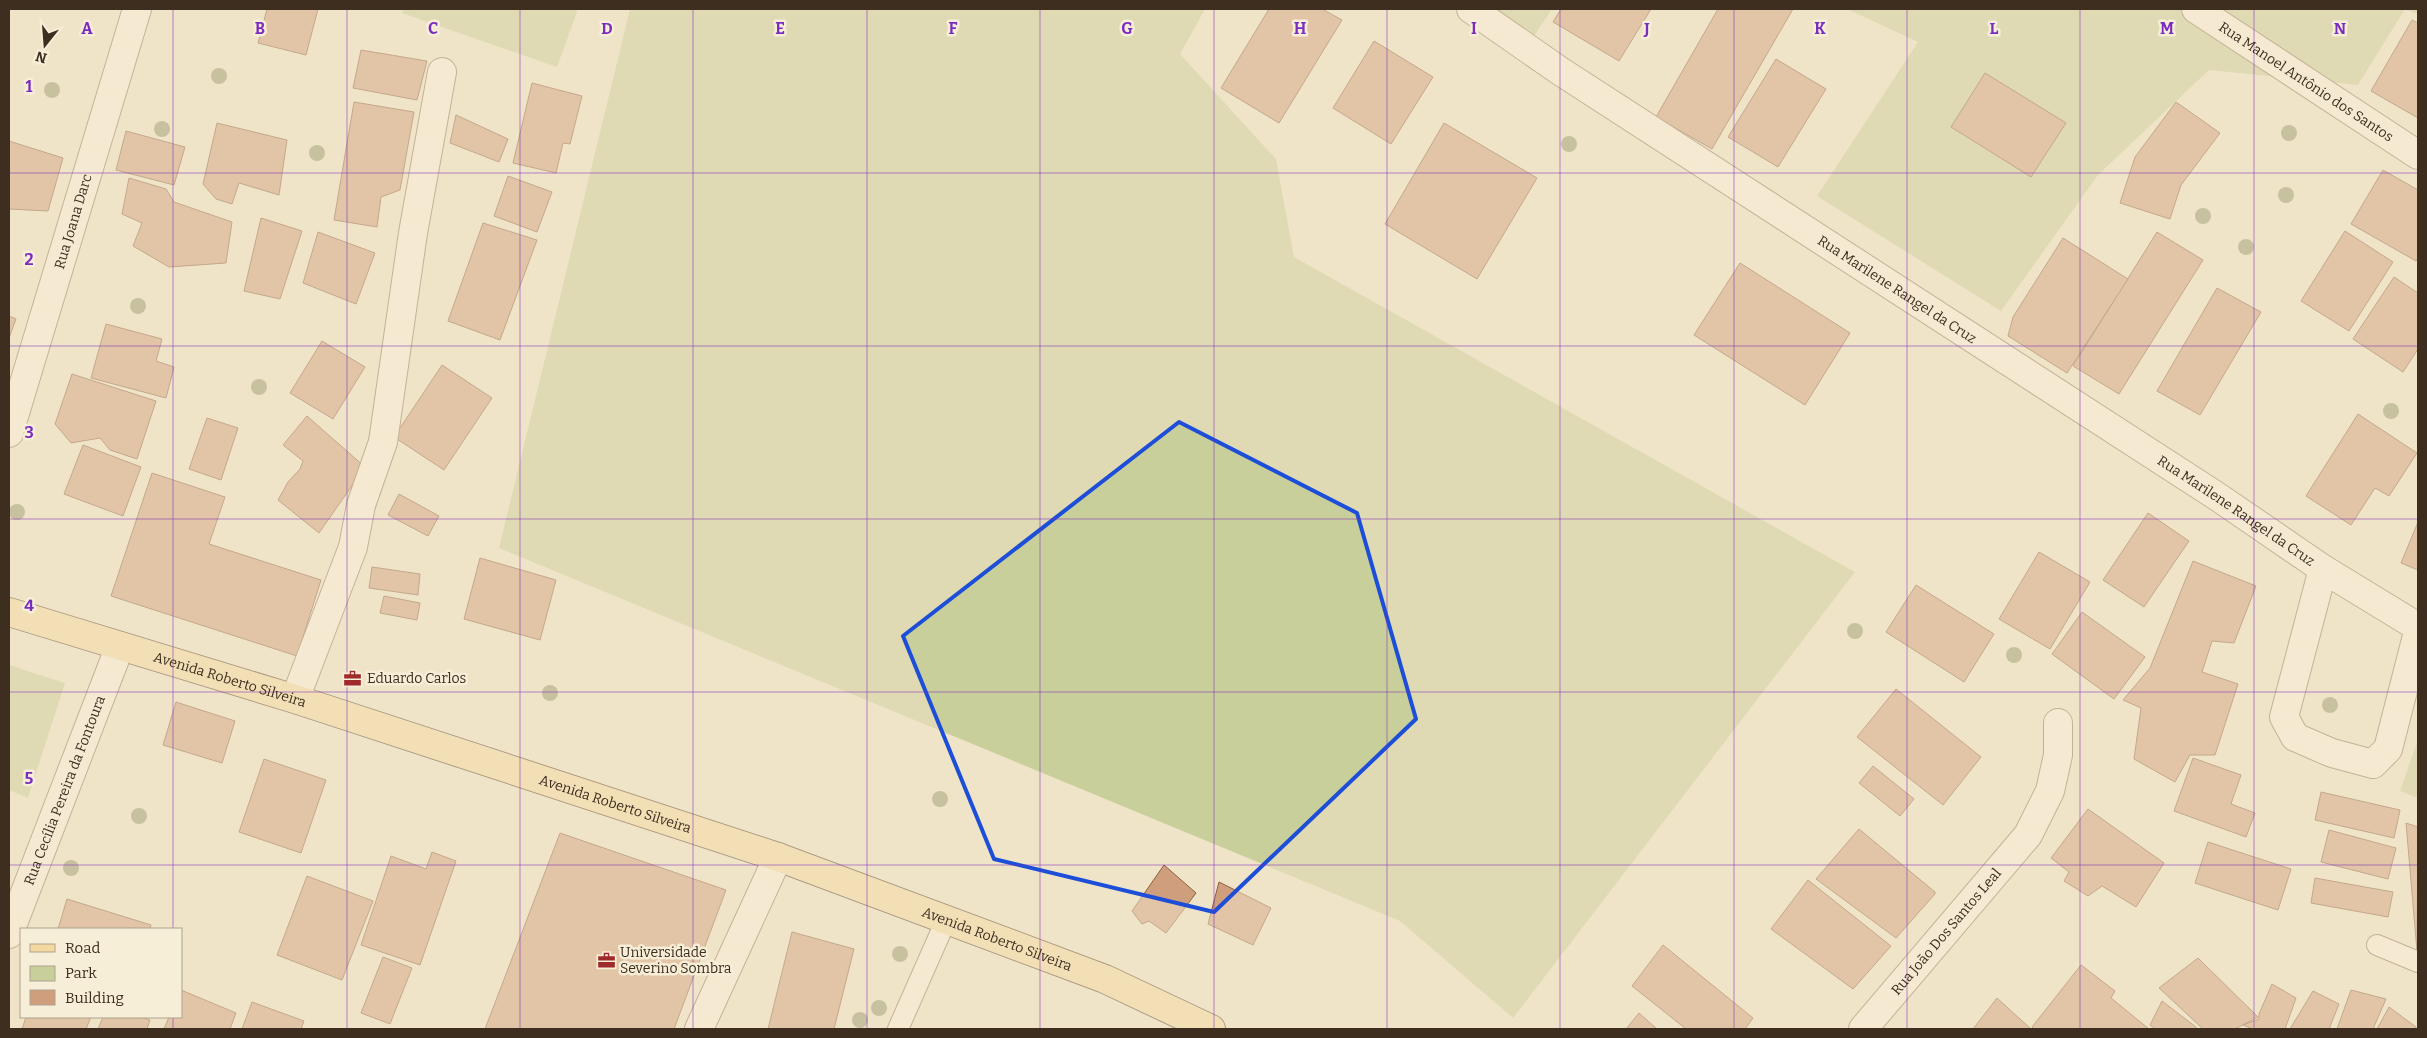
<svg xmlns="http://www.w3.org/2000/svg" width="2427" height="1038" font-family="Bitter,serif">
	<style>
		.green { fill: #c9cf9b }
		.building { fill: #cf9f7d; stroke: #8d5f41 }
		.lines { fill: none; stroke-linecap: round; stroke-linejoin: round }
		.lane-casing { stroke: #8d765c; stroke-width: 22 }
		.street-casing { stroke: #8d765c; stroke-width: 30 }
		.primary-casing { stroke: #5b4430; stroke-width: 30 }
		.lane { stroke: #faf1dc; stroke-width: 20 }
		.street { stroke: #faf1dc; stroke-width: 28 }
		.primary { stroke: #f3d9a0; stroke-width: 28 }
		.tree { fill: #96986f }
		.marked { fill: none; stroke: #1d4ed8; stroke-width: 4; stroke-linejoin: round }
		.grid { fill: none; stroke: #7b2cbf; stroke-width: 1; stroke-opacity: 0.55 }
		.labels { text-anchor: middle; stroke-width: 5; stroke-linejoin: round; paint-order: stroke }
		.street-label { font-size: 14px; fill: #3d2e20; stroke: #f7eed8 }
		.poi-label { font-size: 14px; fill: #3d2e20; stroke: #f7eed8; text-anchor: start }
		.grid-label { font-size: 16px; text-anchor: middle; font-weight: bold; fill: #7b2cbf; stroke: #f7eed8; stroke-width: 5; stroke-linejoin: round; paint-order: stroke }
	</style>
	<rect width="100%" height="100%" fill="#f0e4c8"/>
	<g class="green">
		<path d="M404,9H578L557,67L402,13Z"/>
		<path d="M630,9H1205L1180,54L1276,159L1294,257L1855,572L1513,1018L1400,921L499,548Z"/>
		<path d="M1481,9H1552L1530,42Z"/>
		<path d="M1847,9H2418V14L2405,9L2358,85L2209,70L2098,175L2001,311L1817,196L1918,42Z"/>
		<path d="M9,665L65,683L28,798L9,790Z"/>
		<path d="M2418,740V798L2400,791Z"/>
	</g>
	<g class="building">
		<path d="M267,9H318L306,55L258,43Z"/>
		<path d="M1269,9H1322L1342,20L1279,123L1221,88Z"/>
		<path d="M1561,9H1651L1619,61L1553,22Z"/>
		<path d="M1718,9H1793L1712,149L1656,117Z"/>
		<path d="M2412,20L2418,23V118L2371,91Z"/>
		<path d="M1374,41L1433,77L1391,144L1333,108Z"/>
		<path d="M361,50L427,61L417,100L353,88Z"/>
		<path d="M1776,59L1826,89L1778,167L1728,137Z"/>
		<path d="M1985,73L2066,123L2031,177L1951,127Z"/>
		<path d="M532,83L582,96L570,144L563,143L556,173L513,163Z"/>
		<path d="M354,102L414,112L400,190L381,197L377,227L334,220Z"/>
		<path d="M2176,102L2220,133L2181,185L2170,219L2120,203L2135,157Z"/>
		<path d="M456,115L508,139L499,162L450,143Z"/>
		<path d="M217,123L287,140L279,195L239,183L232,204L216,199L203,184Z"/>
		<path d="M1444,123L1537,178L1477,279L1385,224Z"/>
		<path d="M126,131L185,147L174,185L116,170Z"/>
		<path d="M9,141L63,158L48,211L9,209Z"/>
		<path d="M2383,170L2418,190V258L2416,261L2351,224Z"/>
		<path d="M508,176L552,192L537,232L494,216Z"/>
		<path d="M129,178L166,189L174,202L232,222L226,263L169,267L133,246L142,223L122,214Z"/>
		<path d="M261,218L302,231L280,299L244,291Z"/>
		<path d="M483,223L537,240L500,340L448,321Z"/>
		<path d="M2345,231L2393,262L2349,331L2301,301Z"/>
		<path d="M318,232L375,253L356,304L303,283Z"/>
		<path d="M2157,232L2203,260L2119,394L2073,366Z"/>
		<path d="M2063,238L2128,279L2067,373L2008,336L2013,317Z"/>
		<path d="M1740,263L1850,333L1805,405L1694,335Z"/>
		<path d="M2394,277L2418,293V349L2403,372L2353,339Z"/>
		<path d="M2217,288L2261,312L2200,415L2157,391Z"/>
		<path d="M9,316L16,319L9,338Z"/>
		<path d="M106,324L162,339L156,361L174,367L166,398L91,378Z"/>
		<path d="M322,341L365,367L333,419L290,393Z"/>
		<path d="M442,365L492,398L444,470L394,437Z"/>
		<path d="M72,374L156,401L137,459L110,450L100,438L71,443L55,424Z"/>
		<path d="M2358,414L2417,453L2389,496L2375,488L2351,525L2306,496Z"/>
		<path d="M307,416L365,467L319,533L278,500L288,482L300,469L303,461L283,445Z"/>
		<path d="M207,418L238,428L221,480L189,469Z"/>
		<path d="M83,445L141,467L123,516L64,494Z"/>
		<path d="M152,473L225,497L209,544L321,580L297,656L111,596Z"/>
		<path d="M399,494L439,516L428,536L388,515Z"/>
		<path d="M2148,513L2189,541L2144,607L2103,580Z"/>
		<path d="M2418,522V570L2401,563Z"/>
		<path d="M2039,552L2090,582L2050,649L1999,619Z"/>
		<path d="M480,558L556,580L540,640L464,619Z"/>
		<path d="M2193,561L2256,586L2234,643L2212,641L2202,672L2238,684L2215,755H2190L2175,782L2134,759L2141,708L2123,700L2150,668Z"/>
		<path d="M372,567L420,574L418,595L369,588Z"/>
		<path d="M1916,585L1994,634L1964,682L1886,632Z"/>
		<path d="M384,596L420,603L417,620L380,613Z"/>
		<path d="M2082,612L2145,657L2114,699L2052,654Z"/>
		<path d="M1896,689L1981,757L1943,805L1857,737Z"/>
		<path d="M176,702L235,721L222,763L163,745Z"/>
		<path d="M2193,758L2241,775L2231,804L2255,813L2246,837L2174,811Z"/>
		<path d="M264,759L326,780L301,853L239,832Z"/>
		<path d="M1873,766L1914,799L1900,816L1859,783Z"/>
		<path d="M2321,792L2400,810L2394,838L2315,820Z"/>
		<path d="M2088,809L2164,863L2136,907L2102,886L2088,896L2064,881L2069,872L2051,858Z"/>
		<path d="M2406,823L2418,827L2417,951Z"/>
		<path d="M1859,829L1935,892V894L1896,938L1816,879Z"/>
		<path d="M2329,830L2396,848L2388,879L2321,862Z"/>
		<path d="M560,833L726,890L674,1029H485Z"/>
		<path d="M2208,842L2291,869L2278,910L2195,883Z"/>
		<path d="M432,852L456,861L420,965L361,945L391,856L426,869Z"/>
		<path d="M1164,865L1196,893L1166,933L1149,921L1142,924L1132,911Z"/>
		<path d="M307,876L373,901L342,980L277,955Z"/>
		<path d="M2315,878L2393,892L2388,917L2311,903Z"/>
		<path d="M1808,880L1891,946L1853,989L1771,929Z"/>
		<path d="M1219,882L1271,908L1253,945L1208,924Z"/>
		<path d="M67,899L151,925L150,929H58Z"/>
		<path d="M792,932L854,949L834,1029H768Z"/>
		<path d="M1663,945L1753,1018L1745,1029H1686L1632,986Z"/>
		<path d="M383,957L412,968L390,1024L361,1013Z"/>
		<path d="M2198,958L2258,1017L2235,1029H2203L2159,988Z"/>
		<path d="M2081,965L2115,991L2111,998L2149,1029H2034L2032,1027Z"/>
		<path d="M2272,984L2296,998L2285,1029H2253L2243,1025L2259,1019V1014Z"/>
		<path d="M181,990L236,1013L230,1029H164L169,1017H181Z"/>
		<path d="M2351,990L2386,999L2373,1029H2337Z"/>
		<path d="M2313,991L2339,1004L2329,1029H2290Z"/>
		<path d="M1997,998L2031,1029H1973Z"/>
		<path d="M2162,1001L2196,1027L2195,1029H2155L2150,1025Z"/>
		<path d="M252,1002L304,1021L301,1029H242Z"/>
		<path d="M2389,1007L2416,1027V1029H2377Z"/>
		<path d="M1639,1013L1657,1029H1626Z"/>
		<path d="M26,1017H91L86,1029H22Z"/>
		<path d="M103,1017H141L150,1020L147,1029H98Z"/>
	</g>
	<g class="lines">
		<defs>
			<g id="lane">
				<path d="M2377,945L2418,962"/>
				<path d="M898,1029L947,918"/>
			</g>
			<g id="street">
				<path id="s1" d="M1471,9L1560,71L2218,497L2323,569L2418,627"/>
				<path id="s2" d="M2196,9L2418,155"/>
				<path id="s3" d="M9,433L137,9"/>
				<path d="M2323,569L2284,717L2295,737L2332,753L2373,764L2388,749L2418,632"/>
				<path d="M295,699L353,547L361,505L383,442L413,233L442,72"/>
				<path id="s4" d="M9,934L120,646"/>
				<path d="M699,1029L778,857"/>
				<path id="s5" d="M1863,1029L2028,835L2050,791L2058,755V723"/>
			</g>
			<g id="primary">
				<path id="s6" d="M9,612L295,699L778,857L1105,979L1211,1029"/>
			</g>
		</defs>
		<use href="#lane" class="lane-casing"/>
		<use href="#street" class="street-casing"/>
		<use href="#primary" class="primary-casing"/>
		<use href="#lane" class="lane"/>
		<use href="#street" class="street"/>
		<use href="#primary" class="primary"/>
	</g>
	<g class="tree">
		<circle cx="219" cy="76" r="8"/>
		<circle cx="52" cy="90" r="8"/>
		<circle cx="162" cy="129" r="8"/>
		<circle cx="2289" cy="133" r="8"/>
		<circle cx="1569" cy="144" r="8"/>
		<circle cx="317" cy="153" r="8"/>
		<circle cx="2286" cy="195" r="8"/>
		<circle cx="2203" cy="216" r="8"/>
		<circle cx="2246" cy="247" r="8"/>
		<circle cx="138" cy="306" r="8"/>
		<circle cx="259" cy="387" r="8"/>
		<circle cx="2391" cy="411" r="8"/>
		<circle cx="17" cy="512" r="8"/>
		<circle cx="1855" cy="631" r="8"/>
		<circle cx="2014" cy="655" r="8"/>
		<circle cx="550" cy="693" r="8"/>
		<circle cx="2330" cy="705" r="8"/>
		<circle cx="940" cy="799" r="8"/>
		<circle cx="139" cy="816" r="8"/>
		<circle cx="71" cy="868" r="8"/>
		<circle cx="900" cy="954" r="8"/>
		<circle cx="879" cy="1008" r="8"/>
		<circle cx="860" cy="1020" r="8"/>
	</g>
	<path d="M0 0H2427V1038H0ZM1179,422L1357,513L1416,719L1214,912L994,859L903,636Z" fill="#f0e4c8" fill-opacity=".55" fill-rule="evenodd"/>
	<path class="marked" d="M1179,422L1357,513L1416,719L1214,912L994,859L903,636Z"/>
	<path class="grid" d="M173,9V929M347,9V1029M520,9V1029M693,9V1029M867,9V1029M1040,9V1029M1214,9V1029M1387,9V1029M1560,9V1029M1734,9V1029M1907,9V1029M2080,9V1029M2254,9V1029M9,173H2418M9,346H2418M9,519H2418M9,692H2418M9,865H2418M173,1017V1029"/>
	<defs>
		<symbol id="office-bare" viewBox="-9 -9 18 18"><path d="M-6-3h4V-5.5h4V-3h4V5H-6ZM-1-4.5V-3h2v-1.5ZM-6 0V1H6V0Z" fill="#9e2a2b" stroke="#f7eed8" stroke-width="2.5" paint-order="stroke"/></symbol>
	</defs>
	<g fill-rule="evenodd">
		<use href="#office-bare" x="340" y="666" width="25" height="25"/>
		<use href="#office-bare" x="594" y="948" width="25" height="25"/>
	</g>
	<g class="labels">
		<g class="street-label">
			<text dy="5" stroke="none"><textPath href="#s2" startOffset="132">Rua Manoel Antônio dos Santos</textPath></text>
			<text dy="5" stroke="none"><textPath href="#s3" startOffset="221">Rua Joana Darc</textPath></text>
			<text dy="5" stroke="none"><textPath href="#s1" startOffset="510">Rua Marilene Rangel da Cruz</textPath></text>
			<text dy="5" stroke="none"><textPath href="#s1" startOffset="915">Rua Marilene Rangel da Cruz</textPath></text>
			<text dy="5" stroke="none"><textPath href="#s6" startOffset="231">Avenida Roberto Silveira</textPath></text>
			<text dy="5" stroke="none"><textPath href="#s4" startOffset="154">Rua Cecília Pereira da Fontoura</textPath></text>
			<text dy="5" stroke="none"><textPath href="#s6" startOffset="636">Avenida Roberto Silveira</textPath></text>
			<text dy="5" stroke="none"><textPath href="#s5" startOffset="128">Rua João Dos Santos Leal</textPath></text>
			<text dy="5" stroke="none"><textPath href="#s6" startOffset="1041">Avenida Roberto Silveira</textPath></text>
		</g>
		<g class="poi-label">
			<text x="367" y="683">Eduardo Carlos</text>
			<text x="620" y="957">Universidade<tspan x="620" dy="16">Severino Sombra</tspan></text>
		</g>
	</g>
	<g class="grid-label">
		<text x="87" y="34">A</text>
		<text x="260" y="34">B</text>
		<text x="433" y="34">C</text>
		<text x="607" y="34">D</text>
		<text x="780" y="34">E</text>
		<text x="953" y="34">F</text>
		<text x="1127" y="34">G</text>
		<text x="1300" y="34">H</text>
		<text x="1474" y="34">I</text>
		<text x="1647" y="34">J</text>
		<text x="1820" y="34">K</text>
		<text x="1994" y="34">L</text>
		<text x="2167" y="34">M</text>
		<text x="2340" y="34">N</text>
		<text x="29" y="92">1</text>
		<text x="29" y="265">2</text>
		<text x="29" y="438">3</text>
		<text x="29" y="611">4</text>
		<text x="29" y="784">5</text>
	</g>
	<rect width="2427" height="1038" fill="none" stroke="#3d2e20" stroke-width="20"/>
	<rect x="20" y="928" width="162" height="90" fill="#f7eed8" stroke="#ada18e"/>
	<rect x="30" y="944" width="25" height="8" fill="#f3d9a0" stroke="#ada18e"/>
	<text x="65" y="953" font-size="15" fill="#3d2e20">Road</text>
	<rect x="30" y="966" width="25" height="15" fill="#c9cf9b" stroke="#ada18e"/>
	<text x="65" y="978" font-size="15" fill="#3d2e20">Park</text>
	<rect x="30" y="990" width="25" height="15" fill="#cf9f7d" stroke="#ada18e"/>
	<text x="65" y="1003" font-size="15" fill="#3d2e20">Building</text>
	<g transform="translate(45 45) rotate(197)" stroke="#f7eed8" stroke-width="4" paint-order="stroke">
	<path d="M0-4L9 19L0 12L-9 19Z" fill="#3d2e20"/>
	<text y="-8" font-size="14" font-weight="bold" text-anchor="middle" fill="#3d2e20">N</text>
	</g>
</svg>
